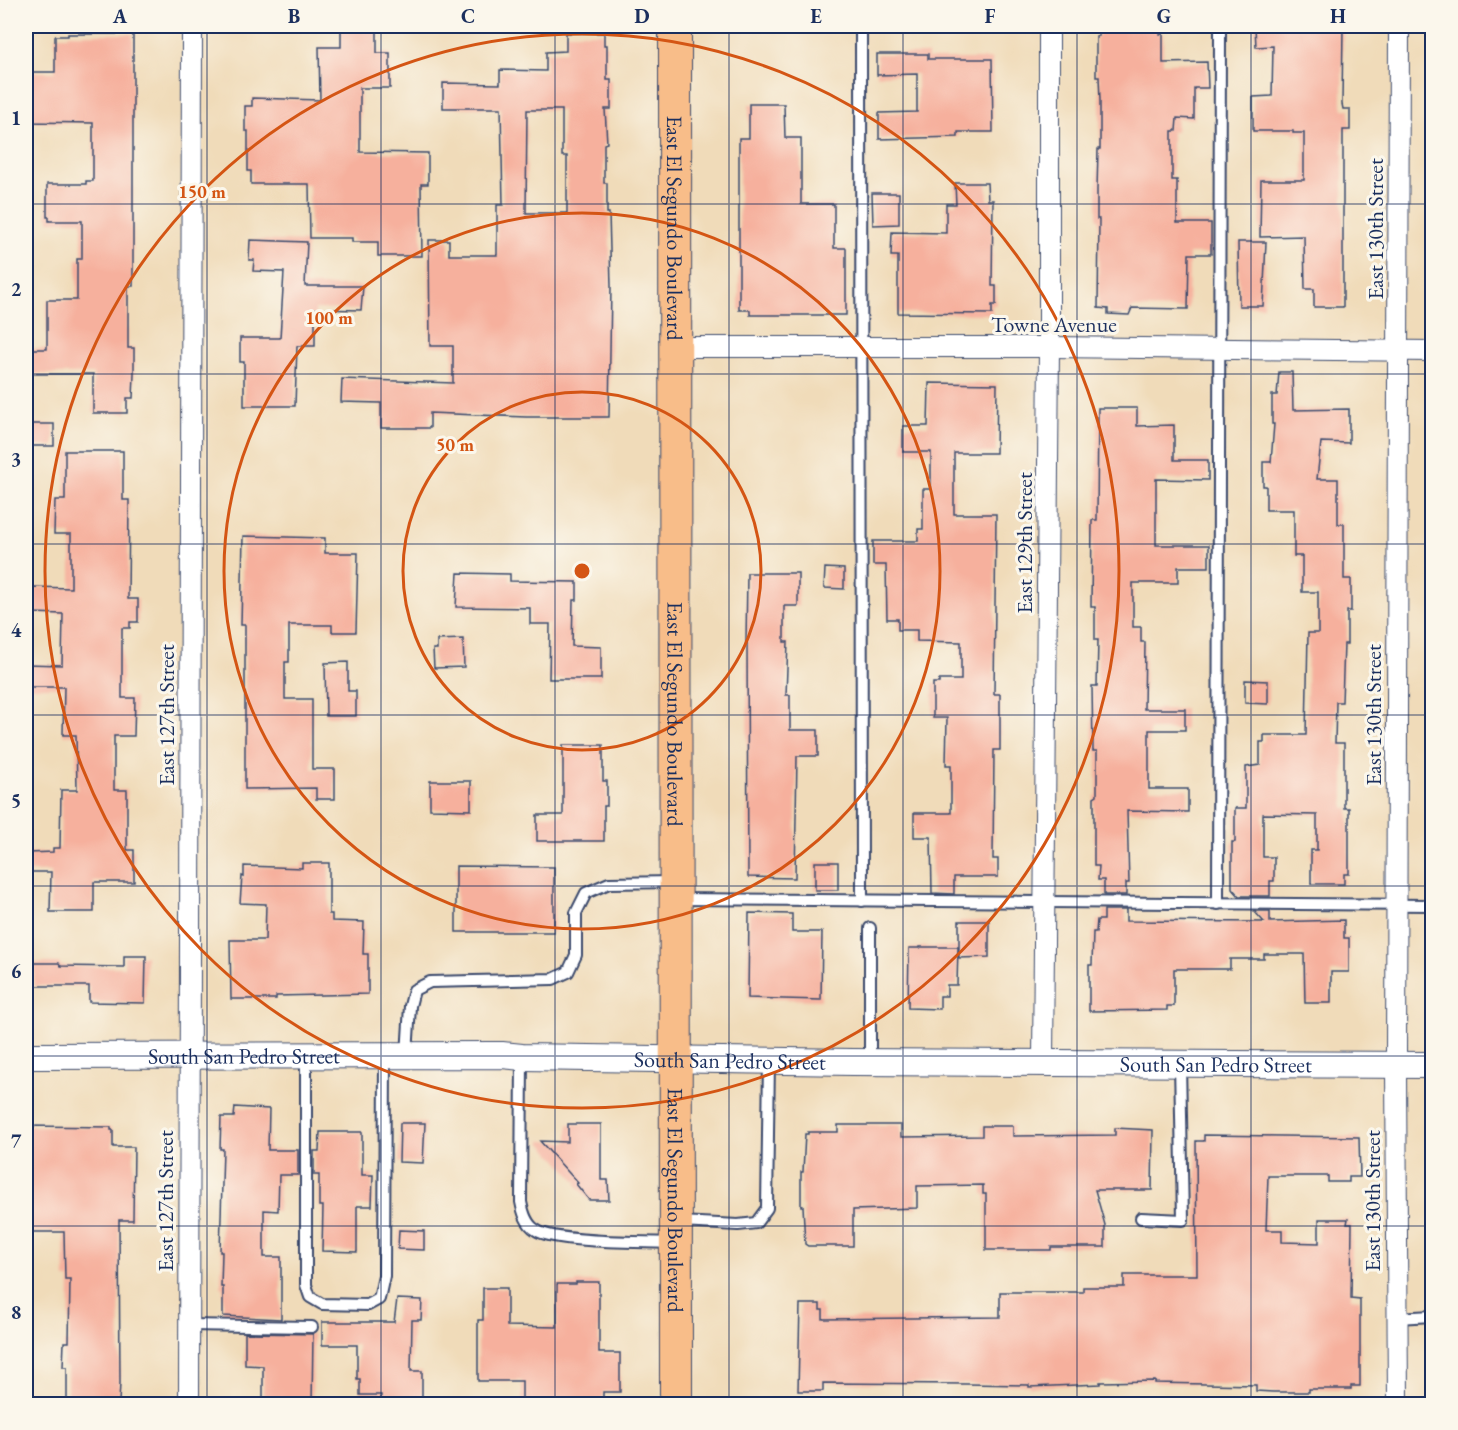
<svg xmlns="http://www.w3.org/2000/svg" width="1458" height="1430" font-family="'EB Garamond',serif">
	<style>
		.building { fill: #f6b09d; fill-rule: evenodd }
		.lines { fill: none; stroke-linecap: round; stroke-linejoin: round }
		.service-casing { stroke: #3b496c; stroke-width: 14 }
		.minor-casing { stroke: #3b496c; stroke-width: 22 }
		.tertiary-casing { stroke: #3b496c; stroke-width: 28 }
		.primary-casing { stroke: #3b496c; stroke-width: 34 }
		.service { stroke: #fff; stroke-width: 10 }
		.minor { stroke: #fff; stroke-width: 20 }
		.tertiary { stroke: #fff; stroke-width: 26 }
		.primary { stroke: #f8bd89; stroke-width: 32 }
		.grid { fill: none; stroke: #1b2f5e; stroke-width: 1.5; stroke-opacity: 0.55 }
		.ring { fill: none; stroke: #d45514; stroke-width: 3 }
		.labels { text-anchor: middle; stroke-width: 6; stroke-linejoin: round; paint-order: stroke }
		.street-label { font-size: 22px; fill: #1b2f5e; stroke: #fbf7ec }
		.centre { fill: #d45514; stroke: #fbf7ec; stroke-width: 3 }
		.ring-label { font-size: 18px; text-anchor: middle; font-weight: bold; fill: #d45514; stroke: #fbf7ec; stroke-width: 6; stroke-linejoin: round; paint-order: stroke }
		.neatline { fill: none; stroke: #1b2f5e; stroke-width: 2 }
		.grid-label { font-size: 20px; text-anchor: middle; font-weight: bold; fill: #1b2f5e }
	</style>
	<rect width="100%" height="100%" fill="#fbf7ec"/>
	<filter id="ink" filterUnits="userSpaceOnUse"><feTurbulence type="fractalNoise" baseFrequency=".0167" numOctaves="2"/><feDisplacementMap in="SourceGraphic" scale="12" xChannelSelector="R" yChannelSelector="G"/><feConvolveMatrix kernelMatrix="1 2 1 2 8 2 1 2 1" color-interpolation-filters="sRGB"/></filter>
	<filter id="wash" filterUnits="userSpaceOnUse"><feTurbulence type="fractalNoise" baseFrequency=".008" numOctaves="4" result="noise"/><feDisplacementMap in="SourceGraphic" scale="24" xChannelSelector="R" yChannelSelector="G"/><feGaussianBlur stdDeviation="1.35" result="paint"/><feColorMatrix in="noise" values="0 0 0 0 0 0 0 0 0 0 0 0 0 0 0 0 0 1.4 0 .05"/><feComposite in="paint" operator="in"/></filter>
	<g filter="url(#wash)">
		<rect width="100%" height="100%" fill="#f0dbb9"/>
		<g id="blocks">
			<g class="building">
				<path d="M341,26H377V53H390V88H360V152L428,153V184H421L422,256H378V242H352V238H310L309,184H251V171H248V131H245V106H252V98L320,100L319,47H341Z"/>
				<path d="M1099,26H1160V34H1163V63L1207,62L1208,88H1194V119L1177,118L1176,131H1172V180H1177V223H1211V254H1189L1188,309L1132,308L1129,315L1108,314V309L1098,308L1099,219H1097V190L1098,149H1100V100L1099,77H1096V36H1099Z"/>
				<path d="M1255,26H1343L1342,104L1343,109H1350V130H1343V307H1314V289H1305L1304,236L1260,237L1261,180H1304V133H1293V131H1253V97L1272,96L1273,46L1256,47Z"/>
				<path d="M566,33H604V45H607V80H611V109H605L607,143L604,144V183H607V213H609L611,286L609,417H526L430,413V428H381V403L341,402L342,379L453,383V346H430L429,240H449V255H497V205H503L501,108H443V83L500,84V70L546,71V52L566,51ZM527,110H562V156H567V213H526Z"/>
				<path d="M68,34H133V286H128V348H134V374L133,398H127V413H93V374H26V349H47V300H77V259H82V221H49V217H47V184H86V181H93V123L26,122V72H55V36H68Z"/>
				<path d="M877,54H928V59H992L993,132H958V137L879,139V113L917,112V74L877,75Z"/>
				<path d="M749,104H784L785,138H801V204H834V248H846V315H750V310H739V138H749Z"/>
				<path d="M955,183H987L988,200H993L992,286H996V305H992V314L898,313V256H891L892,232L946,233V204H956Z"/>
				<path d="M872,193H899V224L873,225Z"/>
				<path d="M250,240L307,242L305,286H363L361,310L315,309V346H297L295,406H244V362H240V338H280L284,272L253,271L254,260H249Z"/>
				<path d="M1238,242H1266L1263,306H1239Z"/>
				<path d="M1279,372H1292L1293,410L1349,409V443L1321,442L1317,479H1338V524H1344V579H1351V611H1347V644H1344L1342,702H1336L1335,743H1344V808H1349V874H1344V884H1311V850H1317V815L1263,814V857H1274V881H1270V896H1239L1232,888V842H1235V808H1246V767L1260,765V742H1264V735H1306L1308,633H1318V592H1302V556H1294V510H1266V486H1263V462H1271L1274,424H1272V395H1277Z"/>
				<path d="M929,383L997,384L996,453H954V514H996L994,694H1000V750H994L993,859H998V877H954V894L932,893L931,837H914V813H951V765H946L947,718H933V683H939V680H961V642L917,641V630H898V619H887L886,565H873V541H918V529H923V489H931V452H903V426H928Z"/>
				<path d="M1098,408H1137V426L1174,425V460H1208V480L1156,479V545H1209V567H1178V583H1133V627H1141V642H1145L1144,709H1185V730H1149V789H1188V812L1127,811L1129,883H1126V895H1104V880H1098L1099,866H1094V797L1097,795V751H1093L1092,686H1097L1098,640H1095V607H1091L1092,520H1097Z"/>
				<rect x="31" y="424" width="23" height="22"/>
				<path d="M65,451H123V500H129L128,599H138V622H130V628H122V698H135L134,736H114V790H127V850H134V882H94V912H50L51,872H29V853L53,852V848H60L61,790H77L76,735H63L64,687H26V664L62,665L63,614L32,613L33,587L71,588V534H54L55,500H65Z"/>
				<path d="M243,536L325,538V553H358L356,632H332V625H289V662H285V699H312V769H335V799H316V788L245,789V625H241Z"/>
				<path d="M825,568L844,569V589L824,588Z"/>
				<path d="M458,573L510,574V581L577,582V600H573L572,646L601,647V679H549L550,624H530V608L456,607Z"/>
				<path d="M747,573H798V606H784V642H788L786,695H790V730H818V756H797L795,878L748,877L747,643H746Z"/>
				<path d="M463,639L464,667L434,668L433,649H437V640Z"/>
				<path d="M348,662V691H356V716H326L325,663Z"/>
				<path d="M1245,680L1268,681V704L1245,703Z"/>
				<path d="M563,745H603V781H607V806H604V841H537V815H563Z"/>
				<path d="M430,781H471V810L430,809Z"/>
				<rect x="815" y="862" width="23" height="28"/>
				<path d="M302,863H329V914H332V921L364,922L363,954H368V994L276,996V999H231L230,940H265L266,904L240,903L242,876L244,877V866L302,868Z"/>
				<path d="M456,866L554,867V932H456Z"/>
				<path d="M1104,910H1126V921L1264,922L1254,911H1270V922L1344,920V938H1349V972H1331V1003H1305L1304,954H1264V959H1230V969H1174V1006H1167V1010L1089,1011V965H1092L1093,932H1096L1097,920H1104Z"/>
				<path d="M749,913L792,914V932H822L821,1000L748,998Z"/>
				<path d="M959,921H989V957L959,958Z"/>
				<path d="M920,947H958L957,985H947V996H940V1009L908,1008L909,948H920Z"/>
				<path d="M124,956H146L145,1003L89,1002V986H34V963H59L61,966L124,967Z"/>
				<path d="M235,1107L269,1109L268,1150H298V1175H279L278,1211L264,1210V1257H281V1319L223,1316V1287H221L222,1252H220L223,1149H220L221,1117H234Z"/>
				<path d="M400,1123H425L423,1163L399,1162Z"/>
				<path d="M568,1124H601V1180H608L609,1200H589L576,1184L578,1183L540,1141L568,1142Z"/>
				<path d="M838,1125H901V1137L982,1136V1126H1013V1136L1115,1135V1128L1153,1130L1152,1190H1095L1105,1225V1247H1051V1250H986V1194H983V1185L917,1186V1208L853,1210V1246H808L805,1244L803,1206H801V1172H803L805,1134H808V1132H838Z"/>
				<path d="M26,1126L111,1127V1130H113V1147H134L133,1220H119L120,1383L119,1402H115V1404H67V1367H63L64,1342H69L70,1279H65L64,1232H26Z"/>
				<path d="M320,1132H362V1175H373L372,1206H357V1252L322,1251L323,1206H319V1175H314V1151H319Z"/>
				<path d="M1204,1135L1359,1137L1360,1177H1349V1182H1328V1176H1268L1266,1230H1282V1242L1319,1243V1219H1348L1347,1224H1352L1351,1298L1360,1299V1386H1351V1389H1309V1392H1273L1256,1391V1385L1155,1383V1381L1100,1382V1384L1029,1387V1385L967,1384L823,1383V1391H798L800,1304H820V1310H823V1319L1000,1317V1292H1083V1287H1124V1275H1197L1196,1141H1204Z"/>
				<path d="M399,1230L424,1231V1250L398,1249Z"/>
				<path d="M576,1282H599V1353H620V1392H603V1404H522V1381H478V1320H483V1288H507V1326L557,1327V1284H576Z"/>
				<path d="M397,1299L422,1300L421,1320H412L411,1371H422V1404H381V1395H360V1379H357V1345H322V1322H394Z"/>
				<path d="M245,1333L313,1334L312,1404H263V1366L245,1365Z"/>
			</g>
		</g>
	</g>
	<g filter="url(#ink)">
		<use href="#blocks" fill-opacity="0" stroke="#3b496c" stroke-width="1.5"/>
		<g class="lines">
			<defs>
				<g id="service">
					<path d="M861,26L862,901"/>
					<path d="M677,899L1432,905"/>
					<path d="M1218,904L1220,26"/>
					<path d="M306,1055V1285L310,1297L322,1304L368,1305L379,1299L384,1276L385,1055"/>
					<path d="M407,1055L410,1006L414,990L430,982L553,979L568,972L576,955V913L586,893L609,883L673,882"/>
					<path d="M522,1058L521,1202C523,1212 526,1224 536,1230C554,1243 648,1242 675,1243"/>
					<path d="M870,1061V928"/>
					<path d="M1141,1218L1183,1220L1180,1063"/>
					<path d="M680,1222L738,1225L756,1223L767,1208L769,1060"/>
					<path d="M1397,1318L1432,1316"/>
					<path d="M189,1325L312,1327"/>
				</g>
				<g id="minor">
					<path d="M676,347H1049L1432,351"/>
					<path d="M1043,1062L1049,347V26"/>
					<path d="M189,1404L192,26"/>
					<path d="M1398,1404L1396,1065L1399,26"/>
				</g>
				<g id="tertiary">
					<path id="s1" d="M26,1056L502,1055L522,1057L852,1062L1432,1065"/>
				</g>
				<g id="primary">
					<path id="s2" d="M675,26L676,1404"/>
				</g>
			</defs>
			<use href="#service" class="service-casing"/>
			<use href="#minor" class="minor-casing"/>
			<use href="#tertiary" class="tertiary-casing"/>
			<use href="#primary" class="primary-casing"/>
			<use href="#service" class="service"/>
			<use href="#minor" class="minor"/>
			<use href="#tertiary" class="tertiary"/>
			<use href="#primary" class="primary"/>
		</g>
	</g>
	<path class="grid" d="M207,26V1404M381,26V1404M555,26V1404M729,26V1404M903,26V1404M1077,26V1404M1251,26V1404M26,204H1432M26,374H1432M26,544H1432M26,715H1432M26,886H1432M26,1056H1432M26,1226H1432"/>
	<g class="ring">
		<circle cx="582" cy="571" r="179"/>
		<circle cx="582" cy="571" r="358"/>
		<circle cx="582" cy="571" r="537"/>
	</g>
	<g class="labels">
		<g class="street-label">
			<text dy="8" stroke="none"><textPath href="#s2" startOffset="202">East El Segundo Boulevard</textPath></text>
			<text transform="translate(1375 229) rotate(-90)" y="8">East 130th Street</text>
			<text x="1054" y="332">Towne Avenue</text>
			<text transform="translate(1024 543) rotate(-90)" y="8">East 129th Street</text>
			<text transform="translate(166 715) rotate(-90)" y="8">East 127th Street</text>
			<text dy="8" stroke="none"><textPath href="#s2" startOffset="688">East El Segundo Boulevard</textPath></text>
			<text transform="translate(1373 715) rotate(-90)" y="8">East 130th Street</text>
			<text dy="8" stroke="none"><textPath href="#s1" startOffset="218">South San Pedro Street</textPath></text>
			<text dy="8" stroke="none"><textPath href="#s1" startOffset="704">South San Pedro Street</textPath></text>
			<text dy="8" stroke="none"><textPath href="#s1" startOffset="1190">South San Pedro Street</textPath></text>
			<text transform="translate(165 1201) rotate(-90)" y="8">East 127th Street</text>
			<text dy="8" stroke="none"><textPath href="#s2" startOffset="1174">East El Segundo Boulevard</textPath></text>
			<text transform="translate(1372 1201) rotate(-90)" y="8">East 130th Street</text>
		</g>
	</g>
	<circle cx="582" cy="571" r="9" class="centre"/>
	<g class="ring-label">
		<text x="202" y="198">150 m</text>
		<text x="329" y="324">100 m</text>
		<text x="455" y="451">50 m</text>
	</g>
	<rect width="1458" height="1430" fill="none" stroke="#fbf7ec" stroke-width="66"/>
	<rect x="33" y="33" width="1392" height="1364" class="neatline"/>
	<g class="grid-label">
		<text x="120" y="23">A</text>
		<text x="294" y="23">B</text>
		<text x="468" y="23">C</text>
		<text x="642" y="23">D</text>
		<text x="816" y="23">E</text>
		<text x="990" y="23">F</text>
		<text x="1164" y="23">G</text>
		<text x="1338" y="23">H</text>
		<text x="16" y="125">1</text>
		<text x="16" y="296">2</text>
		<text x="16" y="466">3</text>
		<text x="16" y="637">4</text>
		<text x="16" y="807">5</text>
		<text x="16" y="978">6</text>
		<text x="16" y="1148">7</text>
		<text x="16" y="1319">8</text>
	</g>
</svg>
